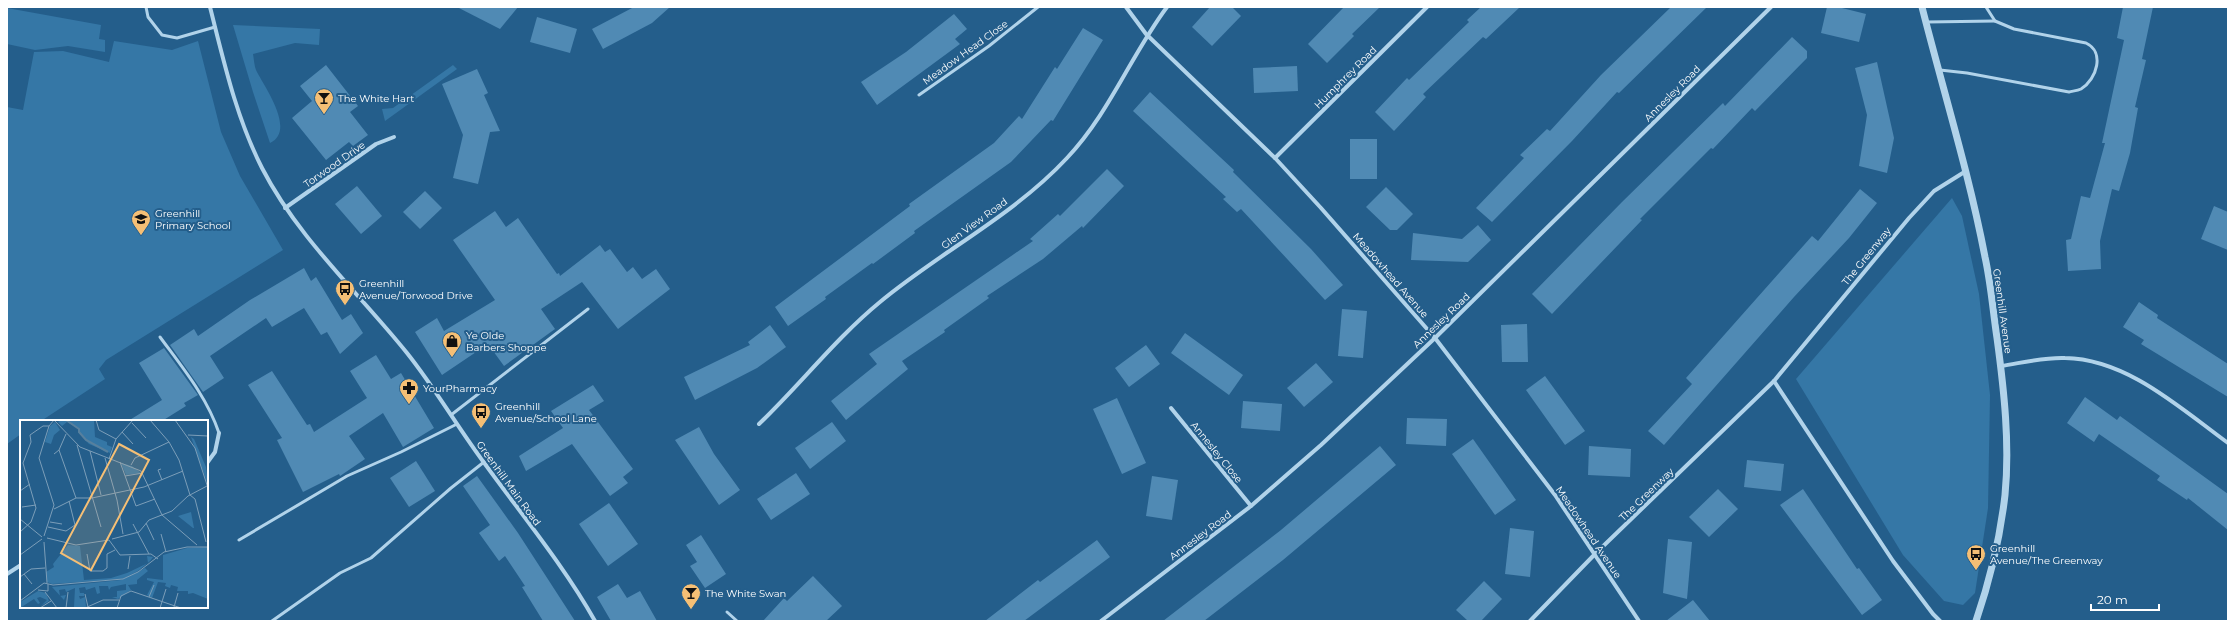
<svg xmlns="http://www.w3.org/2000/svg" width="2235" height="628" font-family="Montserrat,sans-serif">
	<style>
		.green { fill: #3577a6 }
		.building { fill: #508ab4 }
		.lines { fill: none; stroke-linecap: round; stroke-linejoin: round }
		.service { stroke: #b1d3ea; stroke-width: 3 }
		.minor { stroke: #b1d3ea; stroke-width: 4 }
		.tertiary { stroke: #b1d3ea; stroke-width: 7 }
		.labels { text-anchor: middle; stroke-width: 4; stroke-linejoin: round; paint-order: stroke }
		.street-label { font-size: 10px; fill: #fff; stroke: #245e8b }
		.poi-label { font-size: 10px; fill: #fff; stroke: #245e8b; text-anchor: start }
		.inset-river { fill: none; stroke: #57809e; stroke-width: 2 }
		.inset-road { fill: none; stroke: #7c9eb9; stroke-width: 1 }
		.view { fill: #f5bf75; fill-opacity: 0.15; stroke: #f5bf75; stroke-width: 2 }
		.inset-edge { fill: none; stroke: #fff; stroke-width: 2 }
	</style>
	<rect width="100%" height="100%" fill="#245e8b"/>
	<g class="green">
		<path d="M7,8L101,25L99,39L105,40V52L68,46L35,50L7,44Z"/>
		<path d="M233,25L320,29L319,45L295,43L253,54C254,59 254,65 256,70C263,85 297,130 270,143L253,92Z"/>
		<path d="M114,41L172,50L198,41L221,132L240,176L283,250L106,360L99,369L105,379L41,421H21V434L7,444V107L23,110L34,52L63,51L109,62Z"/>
		<path d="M453,65L457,69L385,121L382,109L393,108Z"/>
		<path d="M1952,198L1962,216L1979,294L1990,395L1988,508L1975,593L1963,605L1944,601L1903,555L1796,379Z"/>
	</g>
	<g class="building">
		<path d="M457,7H518L500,29Z"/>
		<path d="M634,7H670L652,23L603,49L592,29Z"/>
		<path d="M1210,7H1232L1241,16L1212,46L1192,27Z"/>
		<path d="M1344,7H1380L1352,34L1354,36L1327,63L1308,44Z"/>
		<path d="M1481,7H1520L1486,39L1483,37L1423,94L1426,97L1394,131L1375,112L1407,78L1409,80L1469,22L1467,20Z"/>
		<path d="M1671,7H1707L1619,93L1617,92L1572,141L1492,222L1476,208L1524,158L1520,155L1547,129L1550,131L1601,75Z"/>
		<path d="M1827,7H1838L1866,14L1859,42L1821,33Z"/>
		<path d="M2123,7H2153L2142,59L2146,60L2135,107L2138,108L2130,153L2119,191L2112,189L2100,241L2101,269L2068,271L2066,240L2071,239L2081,196L2090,198L2105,143H2102L2124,40L2117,38Z"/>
		<path d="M954,14L967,29L955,39L960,44L877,105L861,82L906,52Z"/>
		<path d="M537,17L577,29L570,53L530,42Z"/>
		<path d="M1083,28L1103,40L1053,121L1051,120L1011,162L914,231L915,233L873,264L872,263L825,297L826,299L788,326L775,307L910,206L909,204L994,143L1019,116L1022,119L1055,67L1057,69Z"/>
		<path d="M1792,37L1807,51V58L1755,111L1752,108L1713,149L1711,148L1640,219L1642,220L1552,314L1532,294L1622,202L1723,103L1725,106Z"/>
		<path d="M1877,62L1894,138L1887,173L1859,166L1867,115L1855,68Z"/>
		<path d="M326,65L358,106L350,112L368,135L353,146L349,142L326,160L292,118L312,101L300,86Z"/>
		<path d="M1297,66L1298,91L1254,93L1253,68Z"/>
		<path d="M477,69L488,93L484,95L500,131L490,132L478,184L453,178L463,135L442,84Z"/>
		<path d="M1150,92L1234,170L1233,172L1311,249L1343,285L1325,300L1241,209L1237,212L1223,199L1226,197L1133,111Z"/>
		<rect x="1350" y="139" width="27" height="40"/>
		<path d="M1107,169L1124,186L1083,228L1082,226L1043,259L987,296L989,298L944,330L945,332L902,361L908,369L846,420L831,401L877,364L869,354L1033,241L1030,239L1058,214L1060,216Z"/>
		<path d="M357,186L382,216L361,234L335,204Z"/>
		<path d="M1386,187L1413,214L1397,230H1390L1366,207Z"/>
		<path d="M1860,189L1877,203L1849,238L1794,297L1664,445L1648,431L1692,384L1686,378L1812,236L1818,241Z"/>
		<path d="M425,191L442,208L420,229L403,212Z"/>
		<path d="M2214,206L2228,212V250L2201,239Z"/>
		<path d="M495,211L506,227L518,218L557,274L559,273L560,276L600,245L605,252L610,249L627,272L633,267L642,279L656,269L670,289L618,329L582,282L541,309L555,329L504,366L488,344L442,375L415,332L437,318L444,331L495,300L453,240Z"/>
		<path d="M1478,225L1491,240L1468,262L1411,260L1413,233L1462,239Z"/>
		<path d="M304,268L311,281L316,277L342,320L351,314L363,333L340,354L327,332L321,335L304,308L272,327L266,318L210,356L224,378L203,392L170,345L194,329L198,336L250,300Z"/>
		<path d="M2139,302L2158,315L2157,318L2228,364V397L2141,344L2144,340L2123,327Z"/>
		<path d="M1342,309L1367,311L1363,358L1338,356Z"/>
		<path d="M1527,324L1528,362H1502L1501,325Z"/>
		<path d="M770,325L786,347L757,368L695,400L684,377L750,345L748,342Z"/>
		<path d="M1185,333L1243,375L1229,395L1171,353Z"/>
		<path d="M1146,345L1160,364L1129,387L1115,368Z"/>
		<path d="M164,348L198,395L184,403L186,406L162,421H128L162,400L139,363Z"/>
		<path d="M376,355L391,379L401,373L434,428L403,447L383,413L349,436L365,459L340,476L339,474L303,492L277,440L282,438L248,385L272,371L307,425L310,424L314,432L367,398L350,371Z"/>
		<path d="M1316,363L1333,382L1304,407L1287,388Z"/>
		<path d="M1545,376L1585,431L1565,445L1526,390Z"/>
		<path d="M593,385L604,401L589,410L633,469L623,477L628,483L610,496L572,444L526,471L519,456L563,428L551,411Z"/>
		<path d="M2085,397L2117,420L2120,416L2228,494V530L2188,498L2187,500L2157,480L2160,476L2099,434L2094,442L2067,423Z"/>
		<path d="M1117,398L1146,463L1122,474L1093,409Z"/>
		<path d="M1243,401L1282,404L1280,431L1241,428Z"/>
		<path d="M1407,418L1447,419L1446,446L1406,444Z"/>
		<path d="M832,422L846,441L810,469L795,448Z"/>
		<path d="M699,427L714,454L740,490L719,505L675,440Z"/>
		<path d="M1473,439L1516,500L1495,515L1452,454Z"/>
		<path d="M1380,446L1396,465L1283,560L1204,621H1163L1281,530Z"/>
		<path d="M1589,446L1631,449L1630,477L1588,475Z"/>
		<path d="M1747,460L1784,464L1781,491L1744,487Z"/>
		<path d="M416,461L435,491L409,507L390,478Z"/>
		<path d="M796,473L810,494L771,520L757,499Z"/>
		<path d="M477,476L518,533L575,621H543L522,587L525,586L505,556L499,561L479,533L490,525L463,486Z"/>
		<path d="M1152,476L1178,480L1172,520L1146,516Z"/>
		<path d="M1718,489L1738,509L1709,537L1689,517Z"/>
		<path d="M1803,489L1857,569L1859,568L1882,600L1862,615L1780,505Z"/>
		<path d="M609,503L638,544L608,566L579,524Z"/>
		<path d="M1510,528L1534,531L1530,577L1505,574Z"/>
		<path d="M701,535L726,574L705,588L690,566L697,562L686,545Z"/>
		<path d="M1668,539L1692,542L1687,599L1663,593Z"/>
		<path d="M1097,540L1110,557L1024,621H985L1038,580L1040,582Z"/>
		<path d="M813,576L842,606L826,621H763L784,598L787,601Z"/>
		<path d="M1484,581L1502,599L1481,621H1468L1456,610Z"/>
		<path d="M618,584L627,598L640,591L657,621H611L597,597Z"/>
		<path d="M1693,600L1710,621H1666Z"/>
	</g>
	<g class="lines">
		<g class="service">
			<path d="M146,7L148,17L162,35L177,38L215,27"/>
			<path d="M1927,22L1995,21"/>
			<path d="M1940,70L1967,73L2069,92C2072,91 2077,91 2081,89C2097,79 2105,52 2086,43L2014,29L1995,21L1986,7"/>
			<path d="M919,95L989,46L1038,7"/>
			<path d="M160,337C182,367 207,397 219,433"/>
			<path d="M451,415L588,309"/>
			<path d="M239,540L347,476L401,452L457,424"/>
			<path d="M727,612L737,621"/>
			<path d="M272,621L340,573L371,558L451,488L484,462"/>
		</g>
		<g class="minor">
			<path d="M210,7C224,62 236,117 262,168C298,238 358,292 407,353C435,388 458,428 485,464C522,515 564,566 595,621"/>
			<path d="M1126,7L1146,34L1275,158L1321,208L1435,338L1555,495L1639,621"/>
			<path d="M1275,158L1427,7"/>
			<path d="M285,208L376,144L394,137"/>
			<path d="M2001,366C2021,363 2044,357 2065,358C2127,359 2180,408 2228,443"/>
			<path d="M1774,381L1893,561L1933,614L1940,621"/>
			<path d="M1171,408L1251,506"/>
			<path d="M759,424C800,385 836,338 880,302C940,252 1013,216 1067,158C1109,114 1131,55 1167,7"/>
			<path d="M207,463L215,452L219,433"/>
			<path d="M7,574L21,565"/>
			<path d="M1101,621L1251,506L1321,445L1435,338L1771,7"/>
			<path d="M1530,621L1595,554L1774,381L1909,218L1934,191L1966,171"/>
		</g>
		<path class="tertiary" d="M1922,7C1943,90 1969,173 1985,257C1991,284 1993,312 1997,338C2004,390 2010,444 2005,495C2000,539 1990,580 1976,621"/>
	</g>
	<defs>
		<symbol id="bar-pin" viewBox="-11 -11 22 30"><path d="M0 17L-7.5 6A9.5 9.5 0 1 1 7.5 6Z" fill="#f5bf75" stroke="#245e8b"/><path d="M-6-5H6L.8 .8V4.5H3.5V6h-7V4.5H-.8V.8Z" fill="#111"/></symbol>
		<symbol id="school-pin" viewBox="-11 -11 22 30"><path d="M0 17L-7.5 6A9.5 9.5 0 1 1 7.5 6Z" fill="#f5bf75" stroke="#245e8b"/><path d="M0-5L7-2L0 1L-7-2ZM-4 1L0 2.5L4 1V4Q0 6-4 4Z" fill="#111"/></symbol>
		<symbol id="bus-pin" viewBox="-11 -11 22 30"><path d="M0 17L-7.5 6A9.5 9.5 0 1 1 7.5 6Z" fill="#f5bf75" stroke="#245e8b"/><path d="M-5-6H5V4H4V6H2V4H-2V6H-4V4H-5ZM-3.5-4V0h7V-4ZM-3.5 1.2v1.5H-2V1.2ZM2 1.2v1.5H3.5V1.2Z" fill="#111"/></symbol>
		<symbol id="shop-pin" viewBox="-11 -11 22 30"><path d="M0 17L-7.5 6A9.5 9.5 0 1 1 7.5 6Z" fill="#f5bf75" stroke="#245e8b"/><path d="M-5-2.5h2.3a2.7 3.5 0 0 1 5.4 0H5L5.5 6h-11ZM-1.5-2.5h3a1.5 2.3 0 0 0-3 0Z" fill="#111"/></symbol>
		<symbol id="pharmacy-pin" viewBox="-11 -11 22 30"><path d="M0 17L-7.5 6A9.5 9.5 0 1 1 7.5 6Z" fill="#f5bf75" stroke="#245e8b"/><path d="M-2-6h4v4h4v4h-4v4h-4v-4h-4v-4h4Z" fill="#111"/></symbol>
	</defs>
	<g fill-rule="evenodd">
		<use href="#bar-pin" x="313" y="87" width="22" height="30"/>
		<use href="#school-pin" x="130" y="208" width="22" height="30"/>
		<use href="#bus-pin" x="334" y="278" width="22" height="30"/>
		<use href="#shop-pin" x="441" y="330" width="22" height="30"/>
		<use href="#pharmacy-pin" x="398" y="377" width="22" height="30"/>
		<use href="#bus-pin" x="470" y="401" width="22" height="30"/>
		<use href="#bus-pin" x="1965" y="543" width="22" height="30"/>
		<use href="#bar-pin" x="680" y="582" width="22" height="30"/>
	</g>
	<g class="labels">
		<g class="street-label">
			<text transform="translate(965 52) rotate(-36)" y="4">Meadow Head Close</text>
			<text transform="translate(1345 77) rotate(-45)" y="4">Humphrey Road</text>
			<text transform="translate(1672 93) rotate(-45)" y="4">Annesley Road</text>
			<text transform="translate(334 164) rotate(-35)" y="4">Torwood Drive</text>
			<text transform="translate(974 223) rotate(-36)" y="4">Glen View Road</text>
			<text transform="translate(1866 256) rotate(-51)" y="4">The Greenway</text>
			<text transform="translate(1391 275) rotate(49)" y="4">Meadowhead Avenue</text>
			<text transform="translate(2003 311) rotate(82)" y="4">Greenhill Avenue</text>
			<text transform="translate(1441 320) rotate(-44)" y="4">Annesley Road</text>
			<text transform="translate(1217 452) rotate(51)" y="4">Annesley Close</text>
			<text transform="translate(509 483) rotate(54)" y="4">Greenhill Main Road</text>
			<text transform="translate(1646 494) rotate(-44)" y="4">The Greenway</text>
			<text transform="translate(1589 532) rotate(56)" y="4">Meadowhead Avenue</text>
			<text transform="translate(1200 535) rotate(-37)" y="4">Annesley Road</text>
		</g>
		<g class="poi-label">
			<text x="338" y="102">The White Hart</text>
			<text x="155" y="217">Greenhill<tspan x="155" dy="12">Primary School</tspan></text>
			<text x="359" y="287">Greenhill<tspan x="359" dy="12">Avenue/Torwood Drive</tspan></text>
			<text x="466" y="339">Ye Olde<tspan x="466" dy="12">Barbers Shoppe</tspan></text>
			<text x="423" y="392">YourPharmacy</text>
			<text x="495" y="410">Greenhill<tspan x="495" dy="12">Avenue/School Lane</tspan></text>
			<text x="1990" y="552">Greenhill<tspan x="1990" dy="12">Avenue/The Greenway</tspan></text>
			<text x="705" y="597">The White Swan</text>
		</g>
	</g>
	<g transform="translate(20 420)">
		<rect width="188" height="188" fill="#245e8b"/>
		<path d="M41,0H74L75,17L87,22V25L92,27L90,33L69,24L58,12L59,9L47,2L42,6L38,2ZM35,2L40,10L34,15L31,24L25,22L30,6ZM171,17L174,19L186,47L188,65ZM101,43L112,46L121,53L106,55ZM171,92L174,108H173L158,96ZM48,125L60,126L64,160L91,158L107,153L128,143L127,136L133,137L130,141L118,151L103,159L32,164L27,162L26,152L34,147L33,144ZM188,127V179L173,173L168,174V171H157L158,167L151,165L150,168L145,166L146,163L138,162L132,178L127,175L134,162L127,160V158L143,160V135L167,128ZM125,148L128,151L117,160V164L108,165L111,170L98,179L92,177H97V171L106,170V164L91,167L89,170L88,166H79L80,173L77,174L75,167L66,170L65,167L59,168L60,173H64V176H59L60,179L65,177L66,187H54L55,168L46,172L45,169L39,170L40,176L46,175L44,180L32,167L101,160ZM18,171L26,173L29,181L21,186L27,180L20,177L17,178L20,183L18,184L14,179L0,188V182Z" fill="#3577a6"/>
		<path class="inset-river" d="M46,0L59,9V12L66,20L88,32"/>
		<path class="inset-road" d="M34,0L60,27L121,51L142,95L177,125M76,0L79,10L96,19M130,0L149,22L159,40L170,75L175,79L186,122M155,0L175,28L188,68M112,3L126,18M102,12L113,24M10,15L23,6H29M168,15L188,16M57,25L81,107M39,30L56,78M70,31L81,75M34,34L39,30L46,14M85,38L97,80L103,114M89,39L96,19L113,0M100,42L116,86L135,79M111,45L115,38L149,22M141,49L138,50L142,60M105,56L123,53M0,71L10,64M2,87L16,85M34,89L56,78H72L124,67L163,51M0,99L22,117M30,102L42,104M126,103L134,120M113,104L129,134M28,107L46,111L55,105L49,81M0,112L11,102L16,88L3,43L11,22L10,15M141,114L146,132M24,116L34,85L19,38L29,6L34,0M27,118L56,125L89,120L100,135L131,134L138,139M92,119L119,112L129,100L152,91L168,76L187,66M24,122L27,163M67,134L70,151H83L87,148V134L95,130M0,135L22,119M108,149L110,136M4,154L12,164M0,157L11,149L25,148M18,170L28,171V164M25,172L37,188M65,174L68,187M129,177L134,165M0,181L24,163L33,165L103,159L118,152L144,132L167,127H188M154,187L158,173M20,188L31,181M46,188L48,172M65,188L83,180H99M97,188L101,176L111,171L161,188M140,188L146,169"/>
		<path class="view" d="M99,24L129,40L71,150L41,133Z"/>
		<rect width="188" height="188" class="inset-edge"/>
	</g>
	<rect width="2235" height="628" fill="none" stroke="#ffffff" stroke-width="16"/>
	<path d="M2091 604v6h68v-6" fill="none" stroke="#ffffff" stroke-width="2"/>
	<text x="2097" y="604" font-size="12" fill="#ffffff" stroke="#245e8b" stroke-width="3" paint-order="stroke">20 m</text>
</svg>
